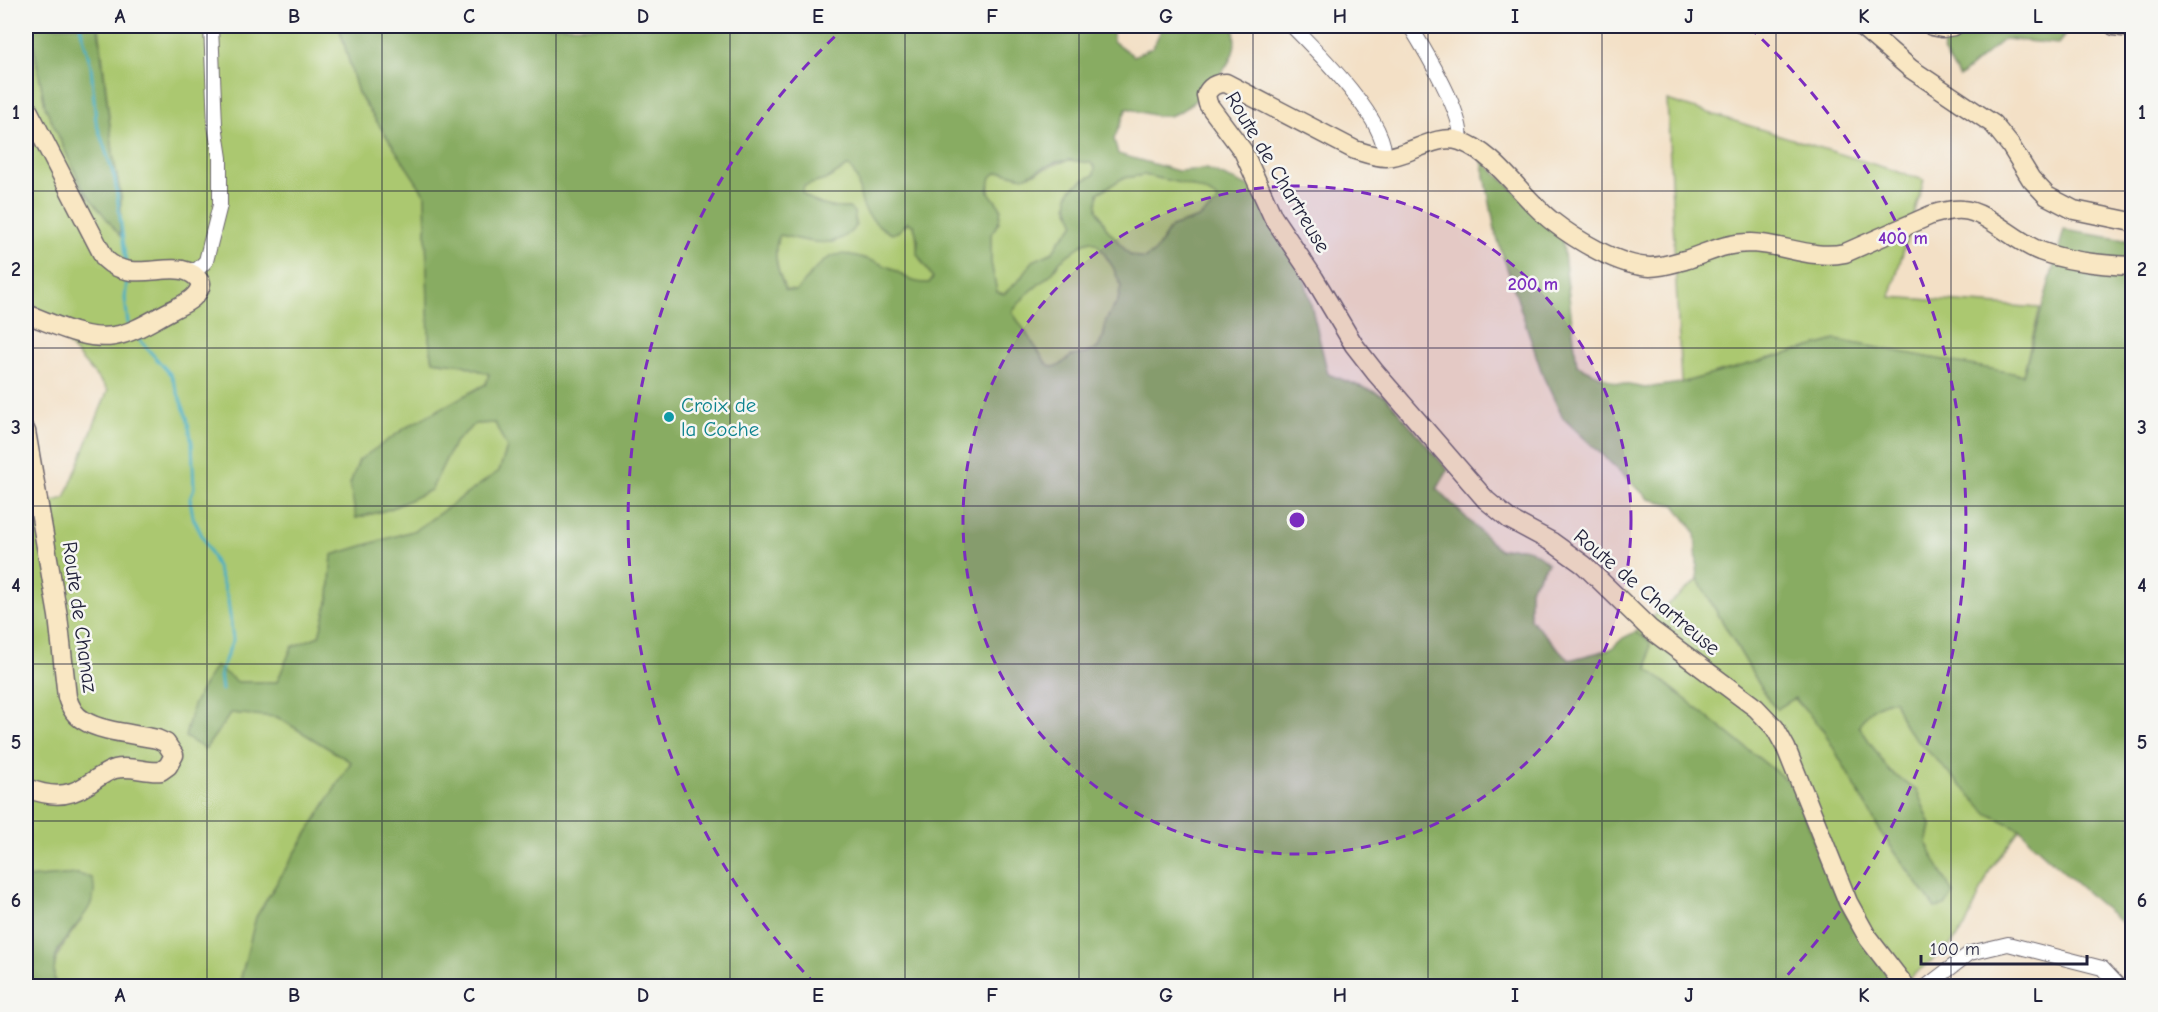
<svg xmlns="http://www.w3.org/2000/svg" width="2158" height="1012" font-family="'Comic Neue',sans-serif">
	<style>
		.green { fill: #abc86f; stroke: #667555; stroke-width: 1.5 }
		.forest { fill: #88ac62; stroke: #55674e; stroke-width: 1.5; fill-rule: evenodd }
		.lines { fill: none; stroke-linecap: round; stroke-linejoin: round }
		.stream { stroke: #44aec3; stroke-width: 3 }
		.street-casing { stroke: #6b646c; stroke-width: 16 }
		.secondary-casing { stroke: #6b646c; stroke-width: 21 }
		.street { stroke: #fff; stroke-width: 14 }
		.secondary { stroke: #f9e7c3; stroke-width: 18 }
		.grid { fill: none; stroke: #22223b; stroke-width: 1.5; stroke-opacity: 0.55 }
		.ring { fill: none; stroke: #7b2cbf; stroke-width: 3; stroke-dasharray: 10 8 }
		.culture-dot { fill: #0f9aa8; stroke: #f6f6f2; stroke-width: 2 }
		.labels { text-anchor: middle; stroke-width: 5; stroke-linejoin: round; paint-order: stroke }
		.street-label { font-size: 21px; fill: #22223b; stroke: #f6f6f2 }
		.culture-label { font-size: 21px; fill: #0d838f; stroke: #f6f6f2; text-anchor: start }
		.centre { fill: #7b2cbf; stroke: #f6f6f2; stroke-width: 3 }
		.ring-label { font-size: 18px; text-anchor: middle; font-weight: bold; fill: #7b2cbf; stroke: #f6f6f2; stroke-width: 5; stroke-linejoin: round; paint-order: stroke }
		.neatline { fill: none; stroke: #22223b; stroke-width: 2 }
		.grid-label { font-size: 20px; text-anchor: middle; font-weight: bold; fill: #22223b }
	</style>
	<rect width="100%" height="100%" fill="#f6f6f2"/>
	<filter id="ink" filterUnits="userSpaceOnUse"><feTurbulence type="fractalNoise" baseFrequency=".0167" numOctaves="2"/><feDisplacementMap in="SourceGraphic" scale="12" xChannelSelector="R" yChannelSelector="G"/><feConvolveMatrix kernelMatrix="1 2 1 2 8 2 1 2 1" color-interpolation-filters="sRGB"/></filter>
	<filter id="wash" filterUnits="userSpaceOnUse"><feTurbulence type="fractalNoise" baseFrequency=".008" numOctaves="4" result="noise"/><feDisplacementMap in="SourceGraphic" scale="24" xChannelSelector="R" yChannelSelector="G"/><feGaussianBlur stdDeviation="1.35" result="paint"/><feColorMatrix in="noise" values="0 0 0 0 0 0 0 0 0 0 0 0 0 0 0 0 0 1.4 0 .05"/><feComposite in="paint" operator="in"/></filter>
	<g filter="url(#wash)">
		<rect width="100%" height="100%" fill="#f3e0c6"/>
		<g class="green">
			<path d="M26,26H30L45,106L82,187L120,235L121,197L114,161L99,26H339L358,93L425,194L429,339L433,361L463,365L489,374L486,384L407,427L356,518L390,509L431,490L454,443L475,424L495,423L507,448L499,471L416,530L332,555L329,598L319,636L292,647L277,682H238L205,749L231,713L277,717L351,762L256,917L239,986H56C47,961 68,938 82,919L78,874L26,878V509L65,498L108,390L26,296Z"/>
			<path d="M1667,100L1924,180L1890,297L2040,308L2023,375L1836,340L1681,383Z"/>
			<path d="M1070,160L1091,163L1095,168L1094,175L1081,181L1067,205L1075,224L1060,240L1053,253L1033,261L1020,279L1004,294L997,292L991,263V234L999,222C995,210 976,170 1003,172C1010,173 1019,178 1026,176C1041,172 1054,163 1070,160Z"/>
			<path d="M849,166L858,177L863,205L899,231L908,222C920,230 915,240 918,253C919,261 928,270 933,277L929,283H915L889,268L821,265L796,291L786,290C778,274 771,251 780,235L814,242H835L849,208C832,209 815,204 802,193L804,186L825,180Z"/>
			<path d="M1144,175C1165,180 1205,185 1220,201L1199,218L1171,227L1155,252L1144,259L1130,255L1107,229L1097,209L1098,193L1123,178Z"/>
			<path d="M1091,241L1097,244L1101,249L1113,267L1121,286L1118,301L1106,320L1104,335L1098,348L1085,354L1071,357L1059,366L1052,367L1046,363L1012,312L1025,296L1052,273L1060,261L1084,243Z"/>
			<path d="M1698,580L1769,701L1794,698L1824,731L1882,834L1935,908L1953,894L1927,844L1931,825L1917,791L1889,771L1859,726C1866,712 1878,703 1894,700L1905,727L1988,813L2020,829L1991,868L1965,927L1949,947L1909,978L1850,922L1819,857L1796,788L1648,669L1650,641L1635,632Z"/>
		</g>
		<g class="forest">
			<path d="M30,26H98L114,161L121,197L120,236L82,187L45,106Z"/>
			<path d="M339,26H1113V41L1134,56L1153,47L1163,26H1234C1234,33 1236,42 1234,49C1230,70 1189,112 1168,116C1157,118 1137,111 1127,108L1114,139L1118,154L1178,171L1207,169L1250,187L1304,276L1328,374L1385,396L1448,470L1437,489L1499,550C1522,545 1531,547 1548,563L1530,589V619L1569,660L1611,649L1623,638L1635,632L1650,641L1648,669L1796,788L1819,857L1850,922L1896,986H239L256,917L351,762L277,717L231,713L205,749L185,737L193,705L215,666L238,682H277L292,647L319,636L329,598L332,555L416,530L499,471L507,448L495,423L475,424L454,443L431,490L390,509L356,518L350,484L359,460L407,427L486,384L489,374L463,365L433,361L429,339L425,195L358,93ZM1069,160L1091,163L1095,167L1094,175C1065,189 1062,194 1075,224L1060,240L1053,252L1033,261L1020,279L1004,294L997,292L991,263V234L999,222L1001,208L988,191L991,177L996,173L1003,172L1024,177L1056,162ZM849,166C861,181 857,186 862,203C866,216 880,228 892,234L899,231L908,222L914,226L918,240L917,254L933,278L929,283C909,283 907,277 891,268C878,262 846,250 833,256C818,262 807,280 796,291L786,290C778,275 771,251 780,235C809,241 835,252 856,226L854,212L849,208C832,209 815,204 802,193L804,186L825,180ZM1144,175C1164,180 1205,185 1219,201L1199,218L1171,227L1155,252L1144,259L1130,255L1107,229L1097,209L1098,193L1123,178ZM1091,241L1097,244L1101,249L1113,267L1121,286L1118,301L1106,320L1104,335L1098,348L1085,354L1071,356L1059,366L1052,367L1046,363L1012,312L1025,296L1052,273L1060,261L1084,243Z"/>
			<path d="M1944,26H2072L2058,44L2004,39L1959,77L1943,51Z"/>
			<path d="M1482,160L1562,236L1577,365L1613,382L1645,388L1681,383L1836,340L2023,375L2064,230L2132,241V931L2096,901L2032,843L2020,829L1988,814L1905,727L1894,700C1878,703 1866,712 1859,726L1889,771L1917,791L1931,825L1927,844L1953,894L1945,906L1935,908L1882,834L1824,731L1795,698L1777,709L1769,701L1698,580L1695,532L1675,505L1649,499L1563,418L1543,376L1496,235Z"/>
			<path d="M78,874L92,878C104,907 66,930 57,953C54,962 53,978 56,986H26V878Z"/>
		</g>
		<g class="lines">
			<g class="stream">
				<path d="M80,26L91,66L96,122L115,179L126,263"/>
				<path d="M127,280L125,298L128,324"/>
				<path d="M137,337L171,375L187,417L192,443L194,488L190,499L193,517L217,567L228,600L233,640L220,673L222,690"/>
			</g>
		</g>
	</g>
	<g filter="url(#ink)">
		<g class="lines">
			<defs>
				<g id="street">
					<path d="M1292,26C1317,51 1389,122 1384,157"/>
					<path d="M1410,26C1423,47 1466,118 1460,141"/>
					<path d="M189,270H197L206,261L220,205V158L215,125L211,26"/>
					<path d="M1927,986L1970,953L2008,944L2102,968L2119,986"/>
				</g>
				<g id="secondary">
					<path d="M1861,26L1911,69L1993,124L2010,145L2031,179L2047,196L2074,210L2132,222"/>
					<path d="M1932,26L1942,28L1954,26"/>
					<path d="M2114,26L2132,28"/>
					<path d="M26,106L105,259C136,289 181,251 201,283C199,298 185,303 172,310C154,319 134,333 114,336C85,341 52,323 26,314"/>
					<path d="M26,431L58,616L67,697C70,707 74,715 83,720C101,732 136,734 157,739L166,743L174,755L168,766L161,771C146,773 131,765 115,769C105,772 96,779 87,785C66,799 48,796 26,788"/>
					<path d="M1905,986L1868,938L1848,902L1786,748L1775,728L1756,708L1650,629L1584,565L1552,542L1509,519L1486,500L1375,372L1354,345L1314,278L1273,217L1243,151L1208,104L1206,95C1210,86 1216,83 1226,83L1355,150C1365,153 1375,157 1386,157C1410,156 1435,133 1460,141C1496,153 1522,198 1552,221C1576,240 1619,266 1650,267C1662,267 1674,263 1685,260C1710,252 1724,243 1751,243C1783,244 1812,260 1845,253L1931,215C1941,212 1952,209 1963,210C1986,211 2017,243 2040,251C2066,261 2105,265 2132,266"/>
				</g>
			</defs>
			<use href="#street" class="street-casing"/>
			<use href="#secondary" class="secondary-casing"/>
			<use href="#street" class="street"/>
			<use href="#secondary" class="secondary"/>
		</g>
	</g>
	<path class="grid" d="M207,26V986M382,26V986M556,26V986M730,26V986M905,26V986M1079,26V986M1253,26V986M1428,26V986M1602,26V986M1776,26V986M1951,26V986M26,191H2132M26,348H2132M26,506H2132M26,664H2132M26,821H2132"/>
	<circle cx="1297" cy="520" r="334" fill="#7b2cbf" fill-opacity=".12"/>
	<g class="ring">
		<circle cx="1297" cy="520" r="334"/>
		<path d="M816 985A669 669 0 0 1 845 27M1749 27A669 669 0 0 1 1778 985"/>
	</g>
	<circle class="culture-dot" cx="669" cy="417" r="6"/>
	<g class="labels">
		<g class="street-label">
			<text transform="translate(1278 172) rotate(59)" y="7">Route de Chartreuse</text>
			<text transform="translate(1647 592) rotate(40)" y="7">Route de Chartreuse</text>
			<text transform="translate(80 617) rotate(82)" y="7">Route de Chanaz</text>
		</g>
		<g class="culture-label">
			<text x="681" y="412">Croix de<tspan x="681" dy="24">la Coche</tspan></text>
		</g>
	</g>
	<circle cx="1297" cy="520" r="9" class="centre"/>
	<g class="ring-label">
		<text x="1903" y="244">400 m</text>
		<text x="1533" y="290">200 m</text>
	</g>
	<rect width="2158" height="1012" fill="none" stroke="#f6f6f2" stroke-width="66"/>
	<path d="M1921 955v9h166v-9" fill="none" stroke="#22223b" stroke-width="3"/>
	<text x="1930" y="955" font-size="18" fill="#22223b" stroke="#f6f6f2" stroke-width="4.5" paint-order="stroke">100 m</text>
	<rect x="33" y="33" width="2092" height="946" class="neatline"/>
	<g class="grid-label">
		<text x="120" y="23">A</text>
		<text x="294" y="23">B</text>
		<text x="469" y="23">C</text>
		<text x="643" y="23">D</text>
		<text x="818" y="23">E</text>
		<text x="992" y="23">F</text>
		<text x="1166" y="23">G</text>
		<text x="1340" y="23">H</text>
		<text x="1515" y="23">I</text>
		<text x="1689" y="23">J</text>
		<text x="1864" y="23">K</text>
		<text x="2038" y="23">L</text>
		<text x="16" y="119">1</text>
		<text x="2142" y="119">1</text>
		<text x="16" y="276">2</text>
		<text x="2142" y="276">2</text>
		<text x="16" y="434">3</text>
		<text x="2142" y="434">3</text>
		<text x="16" y="592">4</text>
		<text x="2142" y="592">4</text>
		<text x="16" y="749">5</text>
		<text x="2142" y="749">5</text>
		<text x="16" y="907">6</text>
		<text x="2142" y="907">6</text>
		<text x="120" y="1002">A</text>
		<text x="294" y="1002">B</text>
		<text x="469" y="1002">C</text>
		<text x="643" y="1002">D</text>
		<text x="818" y="1002">E</text>
		<text x="992" y="1002">F</text>
		<text x="1166" y="1002">G</text>
		<text x="1340" y="1002">H</text>
		<text x="1515" y="1002">I</text>
		<text x="1689" y="1002">J</text>
		<text x="1864" y="1002">K</text>
		<text x="2038" y="1002">L</text>
	</g>
</svg>
